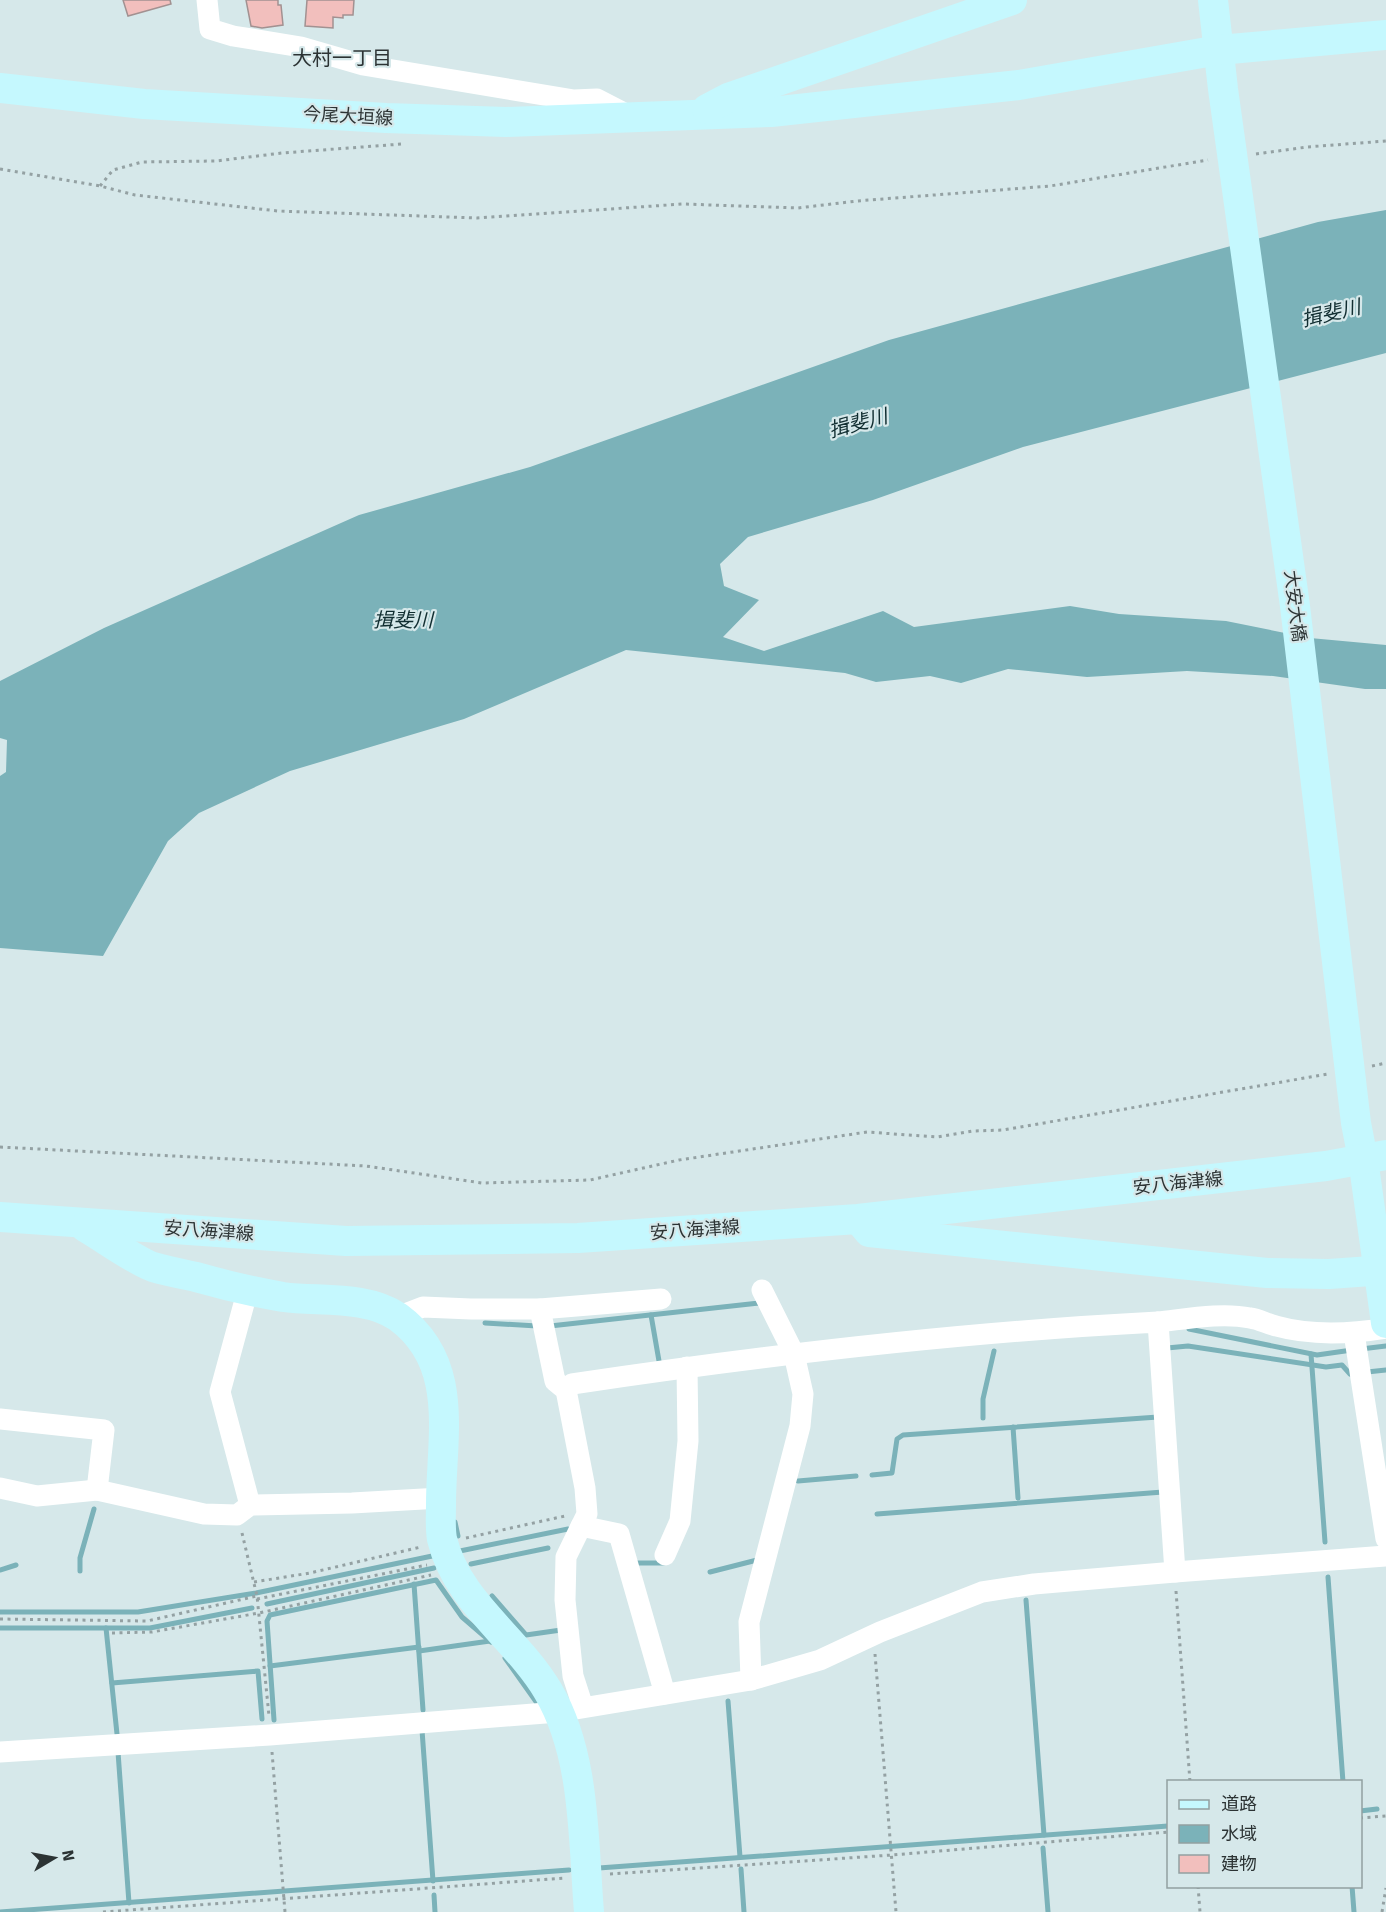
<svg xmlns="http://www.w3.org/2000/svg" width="1386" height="1912" font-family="Signika,'Noto Sans JP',sans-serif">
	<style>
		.water { fill: #7bb2b9 }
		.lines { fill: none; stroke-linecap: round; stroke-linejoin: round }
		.stream { stroke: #7bb2b9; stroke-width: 5 }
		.building { fill: #f2bfbd; stroke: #a29191; stroke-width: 1.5 }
		.path { stroke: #94a1a3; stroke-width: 3; stroke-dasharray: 3 4.5; stroke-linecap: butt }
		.street { stroke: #fff; stroke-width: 21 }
		.secondary { stroke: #c5f8fe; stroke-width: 30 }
		.labels { text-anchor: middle; stroke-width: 4.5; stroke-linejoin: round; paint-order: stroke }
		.street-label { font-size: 18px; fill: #2c3334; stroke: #d6e8ea }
		.neighbourhood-label { font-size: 20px; fill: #2c3334; stroke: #d6e8ea }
		.water-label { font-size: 20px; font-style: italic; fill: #112e31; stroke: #d6e8ea }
	</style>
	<rect width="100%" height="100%" fill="#d6e8ea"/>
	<path class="water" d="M1386,210V353L1023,447L873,500L748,537L720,564L724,586L759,600L723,637L764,651L883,611L914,627L1070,606L1119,614L1226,621L1310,638L1386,645V689H1365L1273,676L1187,671L1087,677L1008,669L961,683L930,676L876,682L845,673L626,650L464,719L290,771L199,813L168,841L103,956L0,948V776L6,772L7,740L0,738V681L104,628L359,515L530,467L889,340L1318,222Z"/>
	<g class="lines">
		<g class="stream">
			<path d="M651,1315L659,1361"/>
			<path d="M485,1323L537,1326"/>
			<path d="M550,1326L759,1303L760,1304"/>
			<path d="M1189,1329L1317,1355L1352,1350"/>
			<path d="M1167,1348L1188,1346L1326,1367L1342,1365L1350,1374"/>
			<path d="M1361,1349L1386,1346"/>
			<path d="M1311,1354L1325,1542"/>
			<path d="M1367,1372L1386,1370"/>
			<path d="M983,1418V1399L994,1351"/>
			<path d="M1013,1427L1018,1498"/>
			<path d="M872,1475L892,1473L897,1439L903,1435L1158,1417V1420"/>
			<path d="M798,1481L856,1476"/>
			<path d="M877,1514L1163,1492V1489"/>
			<path d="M455,1522L458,1536"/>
			<path d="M455,1552L568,1529"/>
			<path d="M632,1563H664"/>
			<path d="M471,1564L548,1548"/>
			<path d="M0,1570L16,1565"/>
			<path d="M80,1571V1558L94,1509"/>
			<path d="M710,1572L761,1559"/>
			<path d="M1328,1577L1343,1782"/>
			<path d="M414,1584L423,1710"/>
			<path d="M492,1596L526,1635L561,1630L562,1633"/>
			<path d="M1026,1600L1044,1835"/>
			<path d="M267,1604L434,1568"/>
			<path d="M0,1612H138L256,1593L437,1555"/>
			<path d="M0,1628H150L252,1608"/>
			<path d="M106,1628L117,1734"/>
			<path d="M419,1651L490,1641"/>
			<path d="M505,1658L537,1703"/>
			<path d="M270,1666L419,1647"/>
			<path d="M112,1683L258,1671L262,1719"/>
			<path d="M728,1701L740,1857"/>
			<path d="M274,1720L267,1621L270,1615L436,1580L462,1617L491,1642"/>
			<path d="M422,1730L433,1881"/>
			<path d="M118,1752L129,1903"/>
			<path d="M1360,1811L1377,1809"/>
			<path d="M1043,1848L1048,1912"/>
			<path d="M599,1868L1168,1826"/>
			<path d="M741,1869L744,1912"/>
			<path d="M1352,1886L1354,1912"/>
			<path d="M434,1895L435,1912"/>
			<path d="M0,1912L569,1870"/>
		</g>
	</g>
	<g class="building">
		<path d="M123,0H170L171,4L128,16Z"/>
		<path d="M246,0H278V5H281L283,25L262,28L251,26Z"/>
		<path d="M307,0H354L353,15H343V18L333,17V28L305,26Z"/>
	</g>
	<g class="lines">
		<g class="path">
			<path d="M1256,154L1307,147L1386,141"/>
			<path d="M0,169L100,186L135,195L278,211L477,218L683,204L798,208L857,201L1050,186L1208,160"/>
			<path d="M100,186L113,170L142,162L216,161L282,153L402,144"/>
			<path d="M1372,1066L1386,1063"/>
			<path d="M0,1147L366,1166L482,1183L590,1180L679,1160L867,1132L937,1137L973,1131L1003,1130L1328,1074"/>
			<path d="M242,1533L257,1596L269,1716"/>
			<path d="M466,1538L565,1516"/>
			<path d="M254,1582L310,1573L421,1547"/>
			<path d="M1176,1591L1190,1782"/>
			<path d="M257,1599L427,1565"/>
			<path d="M0,1619L147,1621L257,1596"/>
			<path d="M112,1633L152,1632L259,1613L431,1575"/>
			<path d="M875,1654L896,1912"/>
			<path d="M272,1752L285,1912"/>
			<path d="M1360,1818L1386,1816"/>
			<path d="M610,1874L892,1855L1168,1832"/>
			<path d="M1198,1886L1200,1912"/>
			<path d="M103,1912L565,1878"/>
			<path d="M1382,1912L1386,1888"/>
		</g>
		<g class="street">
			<path d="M207,0L210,29L233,36L301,47L363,65L574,100L597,99L630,116"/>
			<path d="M248,1289L220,1392L250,1505"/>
			<path d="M540,1309L555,1381L566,1390L585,1488L587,1514L566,1557L565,1600L573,1676L583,1707"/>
			<path d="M397,1317L423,1307L471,1309H540L661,1299"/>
			<path d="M1158,1322C1186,1319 1222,1312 1250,1318C1259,1319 1267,1324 1276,1326C1312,1336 1350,1334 1386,1328"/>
			<path d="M1354,1333L1386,1539"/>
			<path d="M566,1390L572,1384C766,1355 962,1332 1158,1322L1175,1572"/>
			<path d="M0,1419L104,1430L97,1490"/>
			<path d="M0,1488L37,1496L97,1490L204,1514L237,1515L250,1505L352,1503L441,1498"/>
			<path d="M581,1526L619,1534L665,1694"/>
			<path d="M665,1555L680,1521L688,1441L687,1367"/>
			<path d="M751,1680L749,1622L800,1426L803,1394L794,1354L762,1290"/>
			<path d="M0,1752L270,1735L558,1712L751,1680L820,1660L880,1632L982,1592L1034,1584L1175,1572L1386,1556"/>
		</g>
		<g class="secondary">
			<path d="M1213,0L1223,89L1295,606L1356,1123L1363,1159L1386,1323"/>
			<path d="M0,88L144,104L386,118L506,122L771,112L1019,85L1219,50L1386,35"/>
			<path d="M707,109L728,98L1012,0"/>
			<path d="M0,1217L346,1241L578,1238L858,1219L1326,1166L1386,1155"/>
			<path d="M864,1226L869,1232L1267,1273L1329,1274L1386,1270"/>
			<path d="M85,1227C104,1238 134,1260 153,1267C167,1271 182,1274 196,1277C224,1285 254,1292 283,1297C319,1302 366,1295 398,1317C461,1363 441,1438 441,1504C441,1515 440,1528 442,1539C457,1602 516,1637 548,1691C586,1755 583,1840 589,1912"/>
		</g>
	</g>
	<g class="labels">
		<g class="street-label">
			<text transform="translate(348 116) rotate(3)" y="6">今尾大垣線</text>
			<text transform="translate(1295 606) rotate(83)" y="6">大安大橋</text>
			<text transform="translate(1178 1183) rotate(-6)" y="6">安八海津線</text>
			<text transform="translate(695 1230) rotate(-4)" y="6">安八海津線</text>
			<text transform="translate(209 1231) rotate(4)" y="6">安八海津線</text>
		</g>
		<g class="neighbourhood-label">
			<text x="342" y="65">大村一丁目</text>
		</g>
		<g class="water-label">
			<text transform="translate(1331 313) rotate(-13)" y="7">揖斐川</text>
			<text transform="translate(858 423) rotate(-15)" y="7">揖斐川</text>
			<text x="403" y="627">揖斐川</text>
		</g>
	</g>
	<rect x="1167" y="1780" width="195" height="108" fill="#d6e8ea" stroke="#92a0a1" stroke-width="1.5"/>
	<rect x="1179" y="1800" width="30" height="9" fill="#c5f8fe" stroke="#92a0a1" stroke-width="1.5"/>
	<text x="1221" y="1810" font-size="18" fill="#2c3334">道路</text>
	<rect x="1179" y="1825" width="30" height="18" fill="#7bb2b9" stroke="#92a0a1" stroke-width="1.5"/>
	<text x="1221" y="1840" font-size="18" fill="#2c3334">水域</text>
	<rect x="1179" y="1855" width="30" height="18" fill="#f2bfbd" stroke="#92a0a1" stroke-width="1.5"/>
	<text x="1221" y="1870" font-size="18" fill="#2c3334">建物</text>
	<g transform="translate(54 1858) rotate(80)" stroke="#d6e8ea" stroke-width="4.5" paint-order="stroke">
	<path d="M0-4.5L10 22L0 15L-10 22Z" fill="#2c3334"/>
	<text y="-9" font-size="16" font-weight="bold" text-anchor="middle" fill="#2c3334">N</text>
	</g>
</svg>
